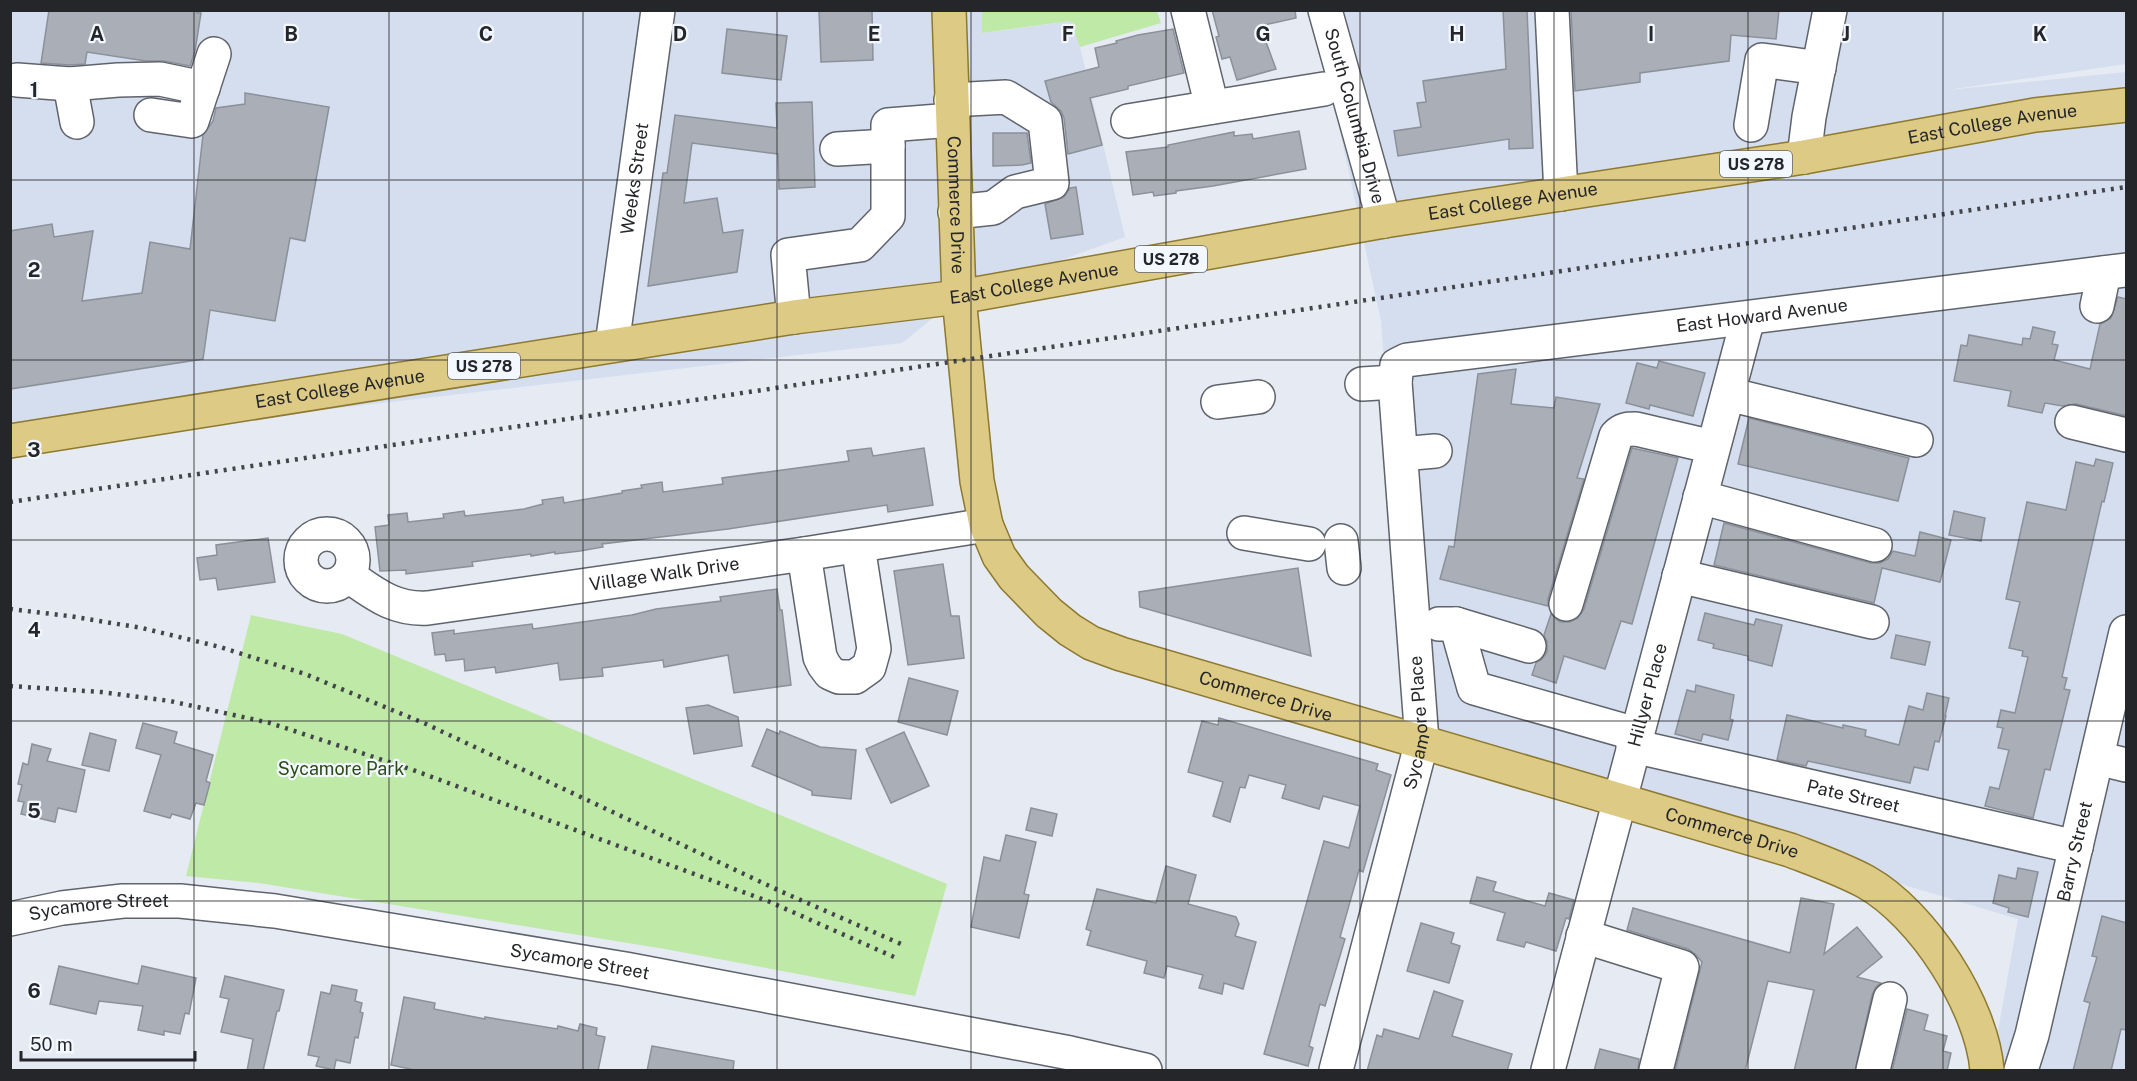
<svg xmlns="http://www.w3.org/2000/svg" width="2137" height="1081" font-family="'Public Sans',sans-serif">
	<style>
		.built { fill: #d5deee }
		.green { fill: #bfe9a7 }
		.building { fill: #a9aeb7; stroke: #8c9099; stroke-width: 1.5 }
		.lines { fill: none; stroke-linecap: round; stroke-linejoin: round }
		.minor-casing { stroke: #5f636b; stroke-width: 36 }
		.major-casing { stroke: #8d7930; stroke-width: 36 }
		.minor { stroke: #fff; stroke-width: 33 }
		.major { stroke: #ddca85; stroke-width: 33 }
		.rail { stroke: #43454a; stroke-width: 4.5; stroke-dasharray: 3 6; stroke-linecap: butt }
		.grid { fill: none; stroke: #24262a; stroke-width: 1.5; stroke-opacity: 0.55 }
		.labels { text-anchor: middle; stroke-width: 4.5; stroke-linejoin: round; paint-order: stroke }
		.shield { fill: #f3f7ff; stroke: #62656a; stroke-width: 1.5 }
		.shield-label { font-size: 16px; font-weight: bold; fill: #24262a }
		.street-label { font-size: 18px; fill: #24262a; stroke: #f3f7ff }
		.park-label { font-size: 18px; fill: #2b4b14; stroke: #f3f7ff }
		.grid-label { font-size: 20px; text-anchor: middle; font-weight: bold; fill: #24262a; stroke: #f3f7ff; stroke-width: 4.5; stroke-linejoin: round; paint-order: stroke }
	</style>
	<rect width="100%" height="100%" fill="#e5eaf3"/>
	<g class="built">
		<path d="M982,10L983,33L1071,21L1080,47L1125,237L959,297L902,343L295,413L11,457L10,11Z"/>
		<path d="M1314,11H2126V64L1947,90L2126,72V1070H1991L2018,919L1422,741L1409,690L1381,321Z"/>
	</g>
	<g class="green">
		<path d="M982,11H1157L1161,23L1080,47L1070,21L982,33Z"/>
		<path d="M251,615L342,634L947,884L915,996L665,949L259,883L186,876Z"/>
	</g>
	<g class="building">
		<path d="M49,10H197V13H201L195,51L190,66L164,61H146L87,52L85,64L70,65L41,63Z"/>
		<path d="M819,10H872L873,60L821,62Z"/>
		<path d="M1212,10H1295L1296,18L1260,26L1276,69L1237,80L1230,57L1222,59L1216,37L1219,36Z"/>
		<path d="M1503,10H1527L1533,148L1509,149V139L1398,156L1394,131L1421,127L1417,103L1426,102L1423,81L1506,69Z"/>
		<path d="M1571,10H1779L1776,39L1731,35L1729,61L1640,73V82L1575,91Z"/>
		<path d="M727,29L787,36L781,80L722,73Z"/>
		<path d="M1173,29L1184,73L1128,86V89L1090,98L1102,145L1068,154L1064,118L1061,111L1051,102L1045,81L1099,67L1095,48L1117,43L1116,41L1138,35Z"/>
		<path d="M245,93L329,107L305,241L290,238L275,321L210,310L203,359L10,389V231L52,224L54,237L93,231L82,301L142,293L150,242L190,249L203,135L213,121L216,108L245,104Z"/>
		<path d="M812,102L815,187L779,189L778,154L692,143L684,203L717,198L723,233L743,230L737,272L648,286L663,173H667L675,115L777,128L776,103Z"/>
		<path d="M1299,131L1306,169L1213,186L1176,191V193L1154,196L1153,192L1133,195L1126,152L1168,147V145L1234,132V136L1252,134L1253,139Z"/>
		<path d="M993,133H1027L1031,163L1022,165L993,166Z"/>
		<path d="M1076,187L1083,234L1051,239L1045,204L1064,197L1070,188Z"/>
		<path d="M2118,297L2127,299V416L2076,404L2063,406L2045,403L2042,413L2008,406L2011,391L1954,381L1961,345L1967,346L1969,335L2022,345L2023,338L2030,339L2033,327L2055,332L2052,344L2058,345L2054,360L2090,369L2100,324L2111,318Z"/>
		<path d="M1659,361L1705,373L1693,416L1650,405L1649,409L1626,403L1637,363L1657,368Z"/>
		<path d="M1516,369L1511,404L1554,408L1556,397L1600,404L1577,478L1584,479L1548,599V606L1440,579L1449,546L1454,547L1478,374Z"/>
		<path d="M1749,418L1909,458L1898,501L1738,464Z"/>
		<path d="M871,448L873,456L924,448L933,505L888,512L887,505L728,529L602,544L603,547L580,551L555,554V552L531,556V554L472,562L473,566L406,574V570L380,571L375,527L389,525L388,515L407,513L408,522L444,518L443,514L464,511L465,516L524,509L543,504L542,500L563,497L564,503L622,493V491L642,488L641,485L662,482L663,492L723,484L722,478L849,461L847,451Z"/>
		<path d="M1632,448L1678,458L1632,624L1621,621L1605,669L1564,656L1556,683L1532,675L1536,663L1542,659L1547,652V642L1544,635L1551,614L1560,622H1570L1578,618L1584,609Z"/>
		<path d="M2096,459L2113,463L2104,502L2102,501L2062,677L2067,678L2064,689L2070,690L2050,770L2045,769L2033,818L1985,806L1990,787L1999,789L2009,750L1998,748L2003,728L1997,727L2001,710L2015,713L2028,657L2022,656L2023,651L2009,648L2020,602L2006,599L2027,502L2066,510L2076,462L2094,466Z"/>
		<path d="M1954,511L1985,518L1981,541L1949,535Z"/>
		<path d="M1724,523L1871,563H1880L1888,559L1893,551L1915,556L1920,532L1951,540L1940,582L1882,568L1874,603L1714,565Z"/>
		<path d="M268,538L275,582L218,590L216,578L200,580L197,558L217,555L216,545Z"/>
		<path d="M943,564L951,616H959L964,658L908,665L894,571Z"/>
		<path d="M1298,568L1311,656L1140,607L1139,592Z"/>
		<path d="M777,589L780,610H782L791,685L734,693L728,655L664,667L663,660L602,668L603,676L560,680L558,663L496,673L495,667L465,671L464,659L446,661L445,654L435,655L432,633L454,630V634L532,624L533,629L632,615L656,609L721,601L720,597Z"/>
		<path d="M1705,613L1754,625L1756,619L1782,625L1772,666L1748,660V656L1713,648L1714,644L1698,640Z"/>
		<path d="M1896,635L1930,642L1925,665L1891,658Z"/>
		<path d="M909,678L958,691L947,735L898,722Z"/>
		<path d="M1696,685L1734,695L1730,719L1733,720L1728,740L1703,734L1701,741L1675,734L1687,690L1695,692Z"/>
		<path d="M1927,693L1949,698L1945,716H1946L1939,742L1935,741L1928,770L1914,767L1910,783L1808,761L1806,766L1777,760L1787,715L1843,728V725L1866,730L1865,736L1899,745L1909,706L1923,710Z"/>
		<path d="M708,705L738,717L742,746L694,754L686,708Z"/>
		<path d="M1219,718L1378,764L1376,770L1391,775L1363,872L1359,870L1340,937L1345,939L1325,1006L1320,1004L1309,1046L1313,1048L1308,1066L1264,1054L1324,841L1349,848L1360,806L1323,796L1319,809L1282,798L1286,785L1249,775L1245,788L1240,787L1230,822L1213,816L1223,782L1188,772L1202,721L1218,725Z"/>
		<path d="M143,723L177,732L174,743L213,755L206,781L210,783L204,805L196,803L190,819L172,814L170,818L144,811L161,755L136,748Z"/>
		<path d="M767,729L779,734L780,731L820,747L856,750L851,799L812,795V791L752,766Z"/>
		<path d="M904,732L929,786L891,803L866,749Z"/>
		<path d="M90,733L116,740L109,771L82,765Z"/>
		<path d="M32,744L51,749L47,761L85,770L76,812L58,808L55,822L21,814L24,802L18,801L22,785L18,784L23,763L28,765Z"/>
		<path d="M1031,808L1057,814L1052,836L1026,830Z"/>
		<path d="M1006,835L1036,842L1024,894L1029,895L1019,938L971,927L984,857L1000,861Z"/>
		<path d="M1166,866L1196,875L1188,904L1236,917L1239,924L1235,936L1256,942L1243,989L1224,983L1222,994L1199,988L1203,975L1167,966L1164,978L1144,973L1147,961L1087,945L1091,931L1086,929L1097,889L1156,903Z"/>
		<path d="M2018,868L2038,872L2028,917L2008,912L2009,908L1993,903L1999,875L2016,879Z"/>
		<path d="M1477,877L1496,882L1493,891L1545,906L1549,893L1574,900L1569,919L1566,918L1556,951L1526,942L1524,947L1497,940L1505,913L1470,903Z"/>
		<path d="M1801,898L1834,904L1824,954L1857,927L1882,957L1857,977L1881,983L1876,987L1872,995L1855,1071H1794L1814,990L1768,981L1745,1071H1675L1702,962L1695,954L1688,949L1627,930L1633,908L1790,953Z"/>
		<path d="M2102,916L2127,923V1030L2121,1029L2111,1071H2073L2090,1003L2084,1001L2097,957L2092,956Z"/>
		<path d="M1421,923L1454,933L1451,943L1460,946L1449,983L1407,971Z"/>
		<path d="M59,966L138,984L142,966L196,978L189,1014L185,1013L180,1034L164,1031V1035L138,1030L143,1006L99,1001L96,1014L50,1004Z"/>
		<path d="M225,976L284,990L279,1011H277L263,1071H247L253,1039L221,1032L229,999L220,997Z"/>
		<path d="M332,985L357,990L355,1001L362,1003L360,1012L363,1013L358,1038L355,1037L350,1063L336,1060L334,1070L316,1066L319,1057L308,1055L321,992L330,994Z"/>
		<path d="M1434,991L1463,1001L1452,1036L1512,1054L1507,1071H1367L1377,1035L1382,1037L1384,1029L1419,1039Z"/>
		<path d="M404,997L435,1003L434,1009L485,1019V1017L557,1029L558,1026L578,1031L580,1024L597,1028L596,1035L605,1037L598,1071H419L391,1065Z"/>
		<path d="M1907,1009L1928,1015L1924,1030L1947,1036L1943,1051L1951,1053L1947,1071H1892Z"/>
		<path d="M652,1046L734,1061L733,1071H647Z"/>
		<path d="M1600,1049L1639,1059L1638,1071H1594Z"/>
	</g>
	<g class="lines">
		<defs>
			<g id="minor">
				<path d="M1188,10L1212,107"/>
				<path id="s1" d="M1325,10L1384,221"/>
				<path d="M1552,10L1561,194"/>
				<path d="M17,80L70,84L118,80L160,79L203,88"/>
				<path d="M70,84L77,122"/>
				<path d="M951,100L1006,97L1045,121L1052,183L1015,192L993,208L955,212"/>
				<path d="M151,115L192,121L214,54"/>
				<path d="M1128,121L1324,89"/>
				<path d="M1751,125L1762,60L1819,68"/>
				<path d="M837,149L888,146"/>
				<path d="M1804,157L1809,117L1830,10"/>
				<path d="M2097,306L2104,273"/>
				<path d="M794,317L788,255L860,245L888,216V125L952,120"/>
				<path id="s2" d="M612,345L658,10"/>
				<path d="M1362,384L1395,382"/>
				<path d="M1728,394L1916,440"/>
				<path d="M1218,402L1258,397"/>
				<path d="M2072,422L2126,435"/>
				<path d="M1401,454L1435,451"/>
				<path d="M1700,497L1875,545"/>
				<path d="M1244,533L1309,544"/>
				<circle cx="327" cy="560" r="26"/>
				<path d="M1341,541L1344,568"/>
				<path d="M804,554L820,657L824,665L830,673L839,677H855L869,667L874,649L858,546"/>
				<path id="s3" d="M349,576C375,594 394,610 428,608L804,554L986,525"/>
				<path d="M1679,576L1872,622"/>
				<path d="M1566,604L1616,436C1622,429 1628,429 1636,429L1713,447"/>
				<path d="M1439,624H1456L1529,646"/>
				<path d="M1456,624L1474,688L1636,734"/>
				<path id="s4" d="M1633,746L2076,847"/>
				<path d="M2097,758L2126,765"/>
				<path id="s5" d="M10,919L62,908L123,901H180L275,911L625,969L1070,1053L1145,1070"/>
				<path d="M1583,936L1682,967L1656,1070"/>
				<path id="s6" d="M1336,1070L1422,741L1395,382L1397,365L1407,360L2126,270"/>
				<path id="s7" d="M1548,1070L1748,318"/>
				<path d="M1873,1070L1890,999"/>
				<path id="s8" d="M2021,1070L2032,1035L2126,632"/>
			</g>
			<g id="major">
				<path id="s9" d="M949,10L959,297L977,481L986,525L999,556L1014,577L1049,613L1070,630L1091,643L1121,654L1790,850C1816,860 1842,869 1866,882C1923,914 1982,1006 1987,1070"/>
				<path id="s10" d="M10,441L794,317L959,297L1384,221L1804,157L2035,115L2126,105"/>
			</g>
		</defs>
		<use href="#minor" class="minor-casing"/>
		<use href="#major" class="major-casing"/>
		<use href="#minor" class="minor"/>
		<use href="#major" class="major"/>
		<g class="rail">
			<path d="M10,502L2126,187"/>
			<path d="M10,609L69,616L142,628L220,647L305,674L426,724L780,891L901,944"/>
			<path d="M10,686L101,692L170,701L270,723L413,770L770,902L894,957"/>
		</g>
	</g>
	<path class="grid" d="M194,10V1070M389,10V1070M583,10V1070M777,10V1070M971,10V1070M1166,10V1070M1360,10V1070M1554,10V1070M1748,10V1070M1943,10V1070M10,180H2126M10,360H2126M10,540H2126M10,721H2126M10,901H2126"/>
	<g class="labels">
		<g class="shield">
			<rect x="1720" y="151" width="72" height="26" rx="4.5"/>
			<rect x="1135" y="246" width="72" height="26" rx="4.5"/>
			<rect x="448" y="353" width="72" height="26" rx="4.5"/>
		</g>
		<g class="shield-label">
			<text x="1756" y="170">US 278</text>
			<text x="1171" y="265">US 278</text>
			<text x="484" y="372">US 278</text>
		</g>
		<g class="street-label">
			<text dy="6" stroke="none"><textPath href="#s1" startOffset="110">South Columbia Drive</textPath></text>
			<text dy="6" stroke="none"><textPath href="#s10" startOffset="2008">East College Avenue</textPath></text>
			<text dy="6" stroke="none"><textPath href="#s2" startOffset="168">Weeks Street</textPath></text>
			<text dy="6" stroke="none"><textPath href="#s10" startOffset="1522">East College Avenue</textPath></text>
			<text dy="6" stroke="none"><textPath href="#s9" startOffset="195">Commerce Drive</textPath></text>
			<text dy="6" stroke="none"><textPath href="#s10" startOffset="1036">East College Avenue</textPath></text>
			<text dy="6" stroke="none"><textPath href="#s6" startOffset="1086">East Howard Avenue</textPath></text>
			<text dy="6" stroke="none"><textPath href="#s10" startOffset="334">East College Avenue</textPath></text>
			<text dy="6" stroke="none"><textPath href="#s3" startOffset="326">Village Walk Drive</textPath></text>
			<text dy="6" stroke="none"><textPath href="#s7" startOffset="388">Hillyer Place</textPath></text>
			<text dy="6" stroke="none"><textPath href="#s9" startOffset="861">Commerce Drive</textPath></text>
			<text dy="6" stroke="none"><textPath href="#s6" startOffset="358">Sycamore Place</textPath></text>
			<text dy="6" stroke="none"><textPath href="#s4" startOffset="226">Pate Street</textPath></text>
			<text dy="6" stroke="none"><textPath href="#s9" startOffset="1347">Commerce Drive</textPath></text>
			<text dy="6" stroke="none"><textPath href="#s8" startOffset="225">Barry Street</textPath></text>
			<text dy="6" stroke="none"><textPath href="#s5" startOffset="90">Sycamore Street</textPath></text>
			<text dy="6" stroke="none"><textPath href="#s5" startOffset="576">Sycamore Street</textPath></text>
		</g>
		<g class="park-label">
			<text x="341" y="775">Sycamore Park</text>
		</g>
	</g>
	<g class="grid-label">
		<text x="97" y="41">A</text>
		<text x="291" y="41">B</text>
		<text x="486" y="41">C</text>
		<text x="680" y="41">D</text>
		<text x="874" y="41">E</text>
		<text x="1068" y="41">F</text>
		<text x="1263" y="41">G</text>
		<text x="1457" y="41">H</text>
		<text x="1651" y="41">I</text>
		<text x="1846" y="41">J</text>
		<text x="2040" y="41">K</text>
		<text x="34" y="97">1</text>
		<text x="34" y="277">2</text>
		<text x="34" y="457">3</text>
		<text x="34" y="637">4</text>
		<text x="34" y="818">5</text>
		<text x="34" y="998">6</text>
	</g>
	<rect width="2137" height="1081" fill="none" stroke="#24262a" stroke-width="24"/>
	<path d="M21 1051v9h174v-9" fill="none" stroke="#24262a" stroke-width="3"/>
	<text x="30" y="1051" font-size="18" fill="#24262a" stroke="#f3f7ff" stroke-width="4.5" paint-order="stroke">50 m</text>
</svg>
